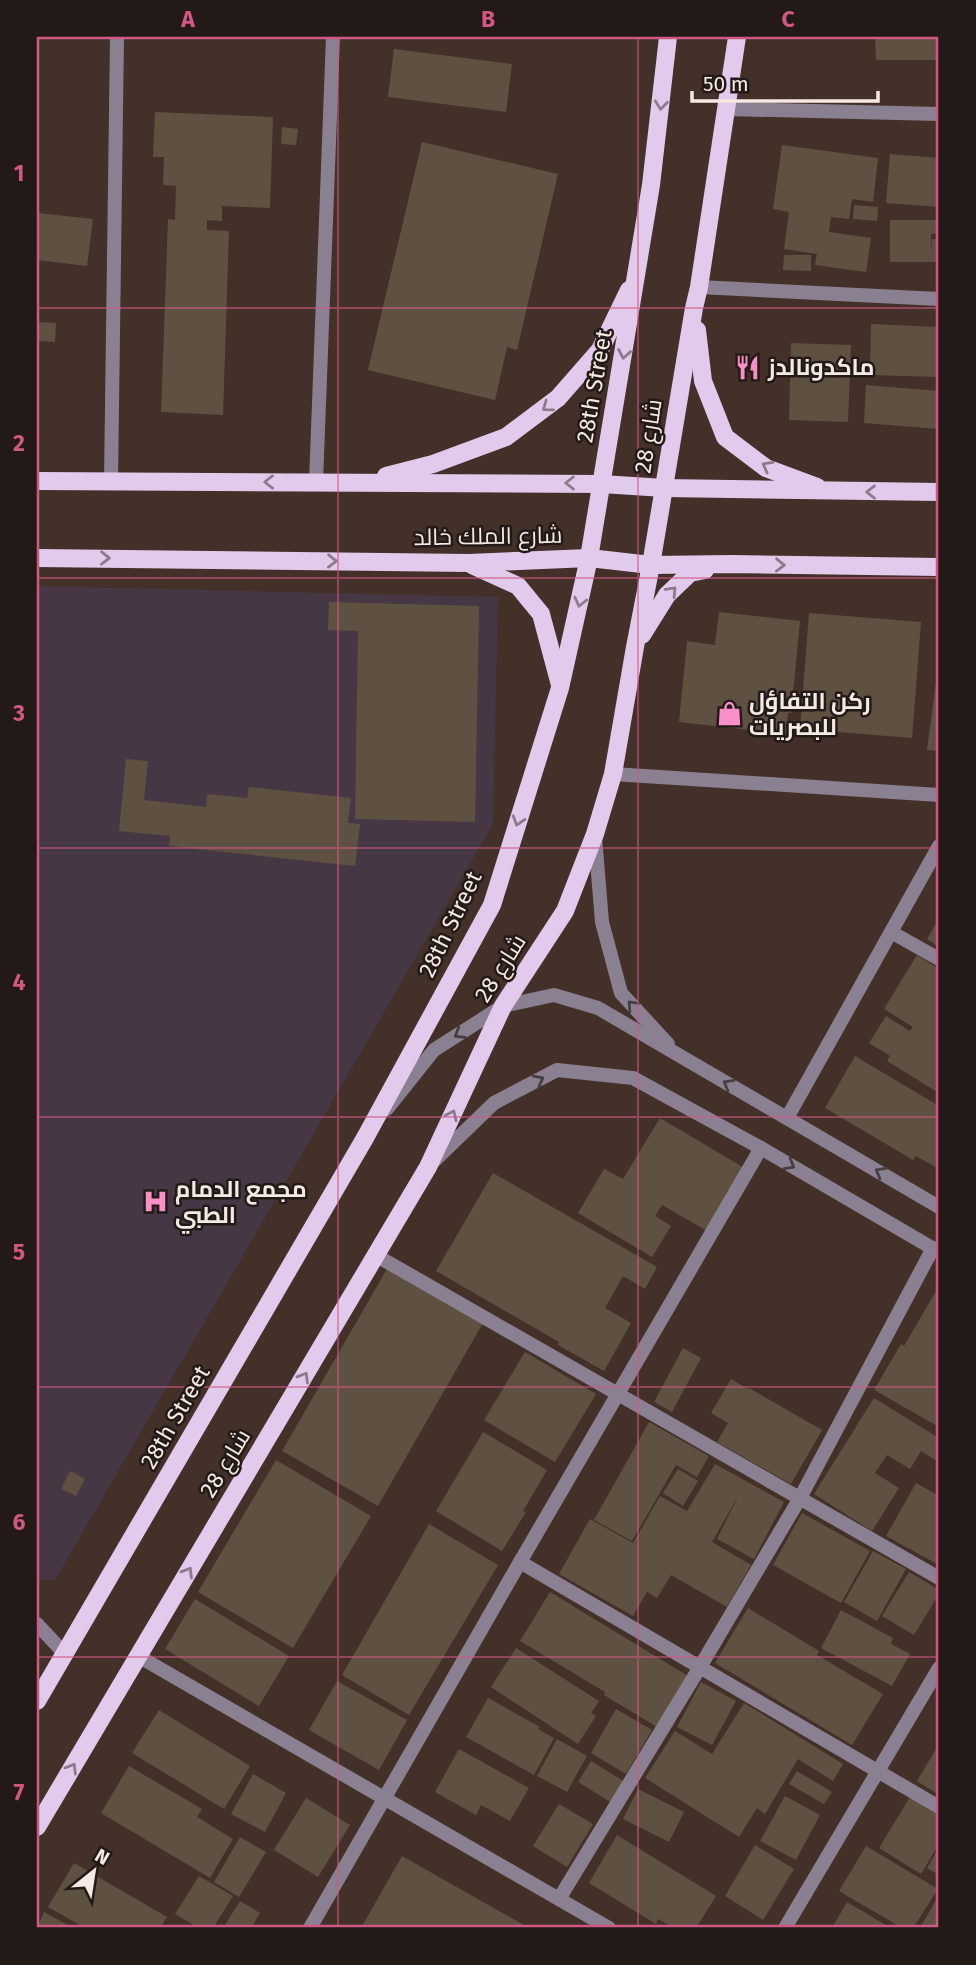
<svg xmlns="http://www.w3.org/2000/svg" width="976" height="1965" font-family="'Fira Sans',Cairo,sans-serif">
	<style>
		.medical { fill: #463744 }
		.building { fill: #5f5142 }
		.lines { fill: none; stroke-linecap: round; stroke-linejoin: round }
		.minor { stroke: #8b8091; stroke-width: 14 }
		.tertiary { stroke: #8b8091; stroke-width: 14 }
		.primary { stroke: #e2caec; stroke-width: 18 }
		.oneway { stroke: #8c7b8c }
		.oneway2 { stroke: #473e42 }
		.grid { fill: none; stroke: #d15784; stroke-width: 2; stroke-opacity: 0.55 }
		.labels { text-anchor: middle; stroke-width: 5; stroke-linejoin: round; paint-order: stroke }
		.poi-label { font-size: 23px; font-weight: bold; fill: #f5e9e4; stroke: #231a17; text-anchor: start }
		.street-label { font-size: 23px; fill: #f5e9e4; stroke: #231a17 }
		.neatline { fill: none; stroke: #d15784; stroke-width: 2.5 }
		.grid-label { font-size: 23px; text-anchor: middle; font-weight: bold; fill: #d15784 }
	</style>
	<rect width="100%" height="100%" fill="#433029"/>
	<path class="medical" d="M37,586L498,597L493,824L55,1580H37Z"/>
	<g class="building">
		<path d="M875,37H939V60H876Z"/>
		<path d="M394,49L512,64L506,112L388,97Z"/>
		<path d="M155,112L273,117L270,208L222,206V221L207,220V230L229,231L223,415L161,412L168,219L175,220L176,186L163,185L164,157H153Z"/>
		<path d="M282,127L298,129L296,145L281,144Z"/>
		<path d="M422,142L558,174L517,350L507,347L495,400L368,370Z"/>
		<path d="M782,145L878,158L873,202L852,199L849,219L831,217L829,232L871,238L866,272L815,265L817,254L784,249L789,212L773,209Z"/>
		<path d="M890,154L939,158V207L886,203Z"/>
		<path d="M854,205L878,207L877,221L853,219Z"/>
		<path d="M37,213L93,219L87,266L37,260Z"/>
		<path d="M890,220H939V234H931V252L932,239H939V262H890Z"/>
		<path d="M784,255H811V271L783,270Z"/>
		<path d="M38,322L56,323L55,342L37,341Z"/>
		<path d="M871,324L939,327V377L870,375Z"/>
		<path d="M791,343L851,345L848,422L789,420Z"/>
		<path d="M866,385L939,391V429L864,423Z"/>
		<path d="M329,602L479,606L475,822L355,819L358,631L328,630Z"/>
		<path d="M719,612L800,621L791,713H788L786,734L679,722L687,641L715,645Z"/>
		<path d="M809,613L921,622L912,738L800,729Z"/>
		<path d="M938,667H939V751L927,750Z"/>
		<path d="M126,759L148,761L144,800L206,807L207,794L247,798L249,787L351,798L348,823L360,824L355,866L169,846L170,836L119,831Z"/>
		<path d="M939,918V947L927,939Z"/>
		<path d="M917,955L939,969V1093L887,1061L890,1056L869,1043L886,1016L910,1031L913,1027L884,1009Z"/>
		<path d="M855,1056L939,1106V1169L916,1156L913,1160L825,1108Z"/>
		<path d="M660,1118L746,1169L709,1232L662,1205L655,1216L671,1226L652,1257L578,1213L604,1169L623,1179Z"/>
		<path d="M493,1173L657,1267L645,1289L623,1276L605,1308L631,1323L604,1371L558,1345L559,1342L436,1271Z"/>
		<path d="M387,1269L483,1323L378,1506L282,1451Z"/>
		<path d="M936,1291L939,1292V1427L874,1390L901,1344L904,1346Z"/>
		<path d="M683,1348L701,1358L672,1412L654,1402Z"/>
		<path d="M525,1352L596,1394L555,1462L484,1420Z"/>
		<path d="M731,1379L748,1389L749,1388L822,1430L791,1484L717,1442L728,1423L711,1413Z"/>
		<path d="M874,1398L939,1438V1462L921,1451L910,1469L887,1455L875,1473L899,1488L872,1531L814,1494Z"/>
		<path d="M649,1422L709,1456L697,1477L676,1465L632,1541L594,1520Z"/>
		<path d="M483,1432L547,1470L523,1511L526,1512L502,1551L436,1511Z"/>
		<path d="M276,1460L371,1516L293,1648L198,1592Z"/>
		<path d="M715,1464L784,1502L754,1559L717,1539L738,1496L712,1542L751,1565L727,1607L671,1575L657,1598L647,1592L633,1616L559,1574L590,1519L633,1543L660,1496L687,1511Z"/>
		<path d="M678,1469L698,1481L683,1506L663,1493Z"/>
		<path d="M70,1471L85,1479L76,1496L61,1489Z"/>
		<path d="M916,1483L939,1496V1565L886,1536Z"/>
		<path d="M802,1513L870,1551L841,1603L773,1565Z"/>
		<path d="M429,1524L498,1565L409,1715L342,1675Z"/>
		<path d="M873,1551L906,1569L877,1621L844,1602Z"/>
		<path d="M909,1572L939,1590V1594L914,1635L882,1616Z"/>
		<path d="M550,1592L688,1676L657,1727L604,1695L605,1692L520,1641Z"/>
		<path d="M195,1599L289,1656L259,1706L165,1649Z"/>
		<path d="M748,1608L819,1651L817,1655L883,1694L852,1745L715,1663Z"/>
		<path d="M841,1610L893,1638L891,1644L910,1654L892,1686L821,1648Z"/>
		<path d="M516,1648L599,1701L591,1713L596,1716L578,1744L491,1687Z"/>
		<path d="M337,1681L407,1720L379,1770L309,1730Z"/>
		<path d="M701,1682L736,1701L712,1745L677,1727Z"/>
		<path d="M488,1698L540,1727L538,1729L554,1738L534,1775L466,1737Z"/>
		<path d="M744,1703L843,1764L833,1781L798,1759L765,1814L757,1808L739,1837L645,1778L675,1731L712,1754Z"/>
		<path d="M616,1709L652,1730L626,1774L591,1753Z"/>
		<path d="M159,1710L250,1766L224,1809L132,1753Z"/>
		<path d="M557,1739L587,1756L567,1792L537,1776Z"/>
		<path d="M939,1744V1795L917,1781Z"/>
		<path d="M459,1749L529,1788L510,1821L481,1805L476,1815L435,1792Z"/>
		<path d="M591,1761L625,1782L612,1803L578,1782Z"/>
		<path d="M129,1766L202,1809L197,1817L233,1839L210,1878L101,1813Z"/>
		<path d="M797,1771L832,1792L824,1804L789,1784Z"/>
		<path d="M253,1774L286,1793L265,1832L231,1814Z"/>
		<path d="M638,1789L684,1812L669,1842L623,1819Z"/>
		<path d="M785,1796L820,1815L796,1860L760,1841Z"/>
		<path d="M910,1797L939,1815V1844L921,1874L879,1848Z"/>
		<path d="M306,1798L350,1825L318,1877L274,1850Z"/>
		<path d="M559,1804L593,1824L567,1867L533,1846Z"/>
		<path d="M617,1835L716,1896L696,1928H675L658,1919L656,1924L589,1883Z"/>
		<path d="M240,1837L266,1852L239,1897L214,1882Z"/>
		<path d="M755,1845L794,1869L763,1920L725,1896Z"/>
		<path d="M866,1846L938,1889L913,1928H902L839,1891Z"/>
		<path d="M939,1847V1875L927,1868Z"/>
		<path d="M402,1856L529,1928H361Z"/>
		<path d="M74,1863L167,1917L160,1928H85L48,1907Z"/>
		<path d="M199,1876L233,1896L213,1928H199L175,1914Z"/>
		<path d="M939,1895V1928H920Z"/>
		<path d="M240,1901L260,1913L251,1928H223Z"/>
		<path d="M847,1902L891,1928H832Z"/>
		<path d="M44,1912L73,1928H37Z"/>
	</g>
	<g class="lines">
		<g class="minor">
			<path d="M726,109L939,114"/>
			<path d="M699,287L939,299"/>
			<path d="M111,481L117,37"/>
			<path d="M316,482L333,37"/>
			<path d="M891,932L939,959"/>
			<path d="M377,1256L939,1578"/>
			<path d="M520,1562L939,1807"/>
			<path d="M37,1624L64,1653"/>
			<path d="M138,1656L609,1928"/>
			<path d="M559,1899L700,1667L800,1498L933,1248"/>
			<path d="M310,1928L520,1562L761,1148"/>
			<path d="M785,1928L939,1668"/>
		</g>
		<g class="tertiary">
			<path d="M613,774L939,795"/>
			<path d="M595,837L602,922L621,993L668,1044"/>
			<path d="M387,1109L434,1050L503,1006L554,995L598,1008L939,1207"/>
			<path d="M787,1118L939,846"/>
			<path d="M432,1163L494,1103L557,1070L633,1078L761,1148L939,1252"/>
		</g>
		<g class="primary">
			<path d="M697,330L703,381L725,437L766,468L817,487"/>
			<path d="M386,476L433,464L506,437L558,398L600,350L629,290"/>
			<path d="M37,481L602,484L664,488L939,492"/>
			<path d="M37,558L469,563L589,558L651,565L731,564L939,567"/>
			<path d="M472,565L518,586L541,614L560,685"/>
			<path d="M642,635L667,595L690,573L705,570"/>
			<path d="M37,1701L365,1138L492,905L560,688L589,558L651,185L668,37"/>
			<path d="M37,1827L428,1167L503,1006L565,911L595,834L613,774L635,647L651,565L694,308L699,287L737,37"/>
		</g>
	</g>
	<defs><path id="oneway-chevron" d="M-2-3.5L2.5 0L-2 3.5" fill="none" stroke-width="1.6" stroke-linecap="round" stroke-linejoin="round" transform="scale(1.75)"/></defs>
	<g class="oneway">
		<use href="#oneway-chevron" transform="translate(661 105) rotate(96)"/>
		<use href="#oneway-chevron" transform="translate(624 354) rotate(100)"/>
		<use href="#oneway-chevron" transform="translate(547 407) rotate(143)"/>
		<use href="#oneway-chevron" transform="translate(767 466) rotate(-151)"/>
		<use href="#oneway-chevron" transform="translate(269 482) rotate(-180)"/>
		<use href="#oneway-chevron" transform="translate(570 483) rotate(-180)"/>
		<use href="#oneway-chevron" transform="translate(871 492) rotate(-180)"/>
		<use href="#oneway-chevron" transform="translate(105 558) rotate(1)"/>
		<use href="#oneway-chevron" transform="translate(332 561) rotate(1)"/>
		<use href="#oneway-chevron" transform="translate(780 565) rotate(1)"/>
		<use href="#oneway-chevron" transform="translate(672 591) rotate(-47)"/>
		<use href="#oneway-chevron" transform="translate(580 602) rotate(103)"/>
		<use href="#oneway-chevron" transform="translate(518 821) rotate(107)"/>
		<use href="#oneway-chevron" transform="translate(452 1115) rotate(-65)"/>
		<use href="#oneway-chevron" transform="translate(304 1377) rotate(-59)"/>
		<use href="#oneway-chevron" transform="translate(188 1572) rotate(-59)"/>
		<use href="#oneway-chevron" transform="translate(72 1768) rotate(-59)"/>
	</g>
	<g class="oneway2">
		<use href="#oneway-chevron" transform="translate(632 1005) rotate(-133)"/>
		<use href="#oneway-chevron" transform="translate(459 1034) rotate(148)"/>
		<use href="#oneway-chevron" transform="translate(539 1080) rotate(-28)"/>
		<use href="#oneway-chevron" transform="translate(728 1084) rotate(-150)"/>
		<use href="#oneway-chevron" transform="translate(790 1165) rotate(30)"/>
		<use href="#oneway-chevron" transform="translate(880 1172) rotate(-150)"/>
	</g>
	<path class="grid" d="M338,37V1928M638,37V1928M37,308H939M37,578H939M37,848H939M37,1117H939M37,1387H939M37,1657H939"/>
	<defs>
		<symbol id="restaurant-bare" viewBox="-9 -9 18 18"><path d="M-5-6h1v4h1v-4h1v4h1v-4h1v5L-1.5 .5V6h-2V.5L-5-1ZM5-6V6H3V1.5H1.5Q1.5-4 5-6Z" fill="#f98fc9" stroke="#231a17" stroke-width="2.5" paint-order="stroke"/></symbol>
		<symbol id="shop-bare" viewBox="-9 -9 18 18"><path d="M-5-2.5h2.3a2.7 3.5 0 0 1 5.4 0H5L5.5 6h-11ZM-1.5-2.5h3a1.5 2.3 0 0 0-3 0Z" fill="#f98fc9" stroke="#231a17" stroke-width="2.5" paint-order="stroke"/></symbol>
		<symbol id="hospital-bare" viewBox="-9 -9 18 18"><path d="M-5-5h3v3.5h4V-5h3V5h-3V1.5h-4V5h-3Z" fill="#f98fc9" stroke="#231a17" stroke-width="2.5" paint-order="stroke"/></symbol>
	</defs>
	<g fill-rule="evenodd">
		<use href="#restaurant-bare" x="730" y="350" width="35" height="35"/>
		<use href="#shop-bare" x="712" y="696" width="35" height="35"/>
		<use href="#hospital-bare" x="138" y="1184" width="35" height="35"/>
	</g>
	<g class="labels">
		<g class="poi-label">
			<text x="768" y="375">ماكدونالدز</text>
			<text x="749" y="709">ركن التفاؤل<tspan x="749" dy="26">للبصريات</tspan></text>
			<text x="175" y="1197">مجمع الدمام<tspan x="175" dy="26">الطبي</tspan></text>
		</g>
		<g class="street-label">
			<text transform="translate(594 386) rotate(-80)" y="8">28th Street</text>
			<text transform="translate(648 436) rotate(-81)" y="8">شارع 28</text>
			<text transform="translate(488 536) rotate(-1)" y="8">شارع الملك خالد</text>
			<text transform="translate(450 924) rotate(-64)" y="8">28th Street</text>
			<text transform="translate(500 968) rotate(-58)" y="8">شارع 28</text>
			<text transform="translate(175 1417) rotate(-60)" y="8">28th Street</text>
			<text transform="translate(225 1463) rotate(-59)" y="8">شارع 28</text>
		</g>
	</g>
	<rect width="976" height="1965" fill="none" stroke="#231a17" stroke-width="77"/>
	<g transform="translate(94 1871) rotate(30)" stroke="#231a17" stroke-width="5" paint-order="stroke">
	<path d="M0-5L12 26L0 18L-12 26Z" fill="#f5e9e4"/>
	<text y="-10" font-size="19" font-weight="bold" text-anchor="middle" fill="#f5e9e4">N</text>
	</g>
	<path d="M692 91v10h186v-10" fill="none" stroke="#f5e9e4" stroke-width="3.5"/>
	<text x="703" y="91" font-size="21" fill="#f5e9e4" stroke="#231a17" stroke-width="5" paint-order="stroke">50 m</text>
	<rect x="38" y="38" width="899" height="1888" class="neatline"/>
	<g class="grid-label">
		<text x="188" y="27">A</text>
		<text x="488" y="27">B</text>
		<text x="788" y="27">C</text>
		<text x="19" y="181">1</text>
		<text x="19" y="451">2</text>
		<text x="19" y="721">3</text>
		<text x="19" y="990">4</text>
		<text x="19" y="1260">5</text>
		<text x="19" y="1530">6</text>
		<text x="19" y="1800">7</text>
	</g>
</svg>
